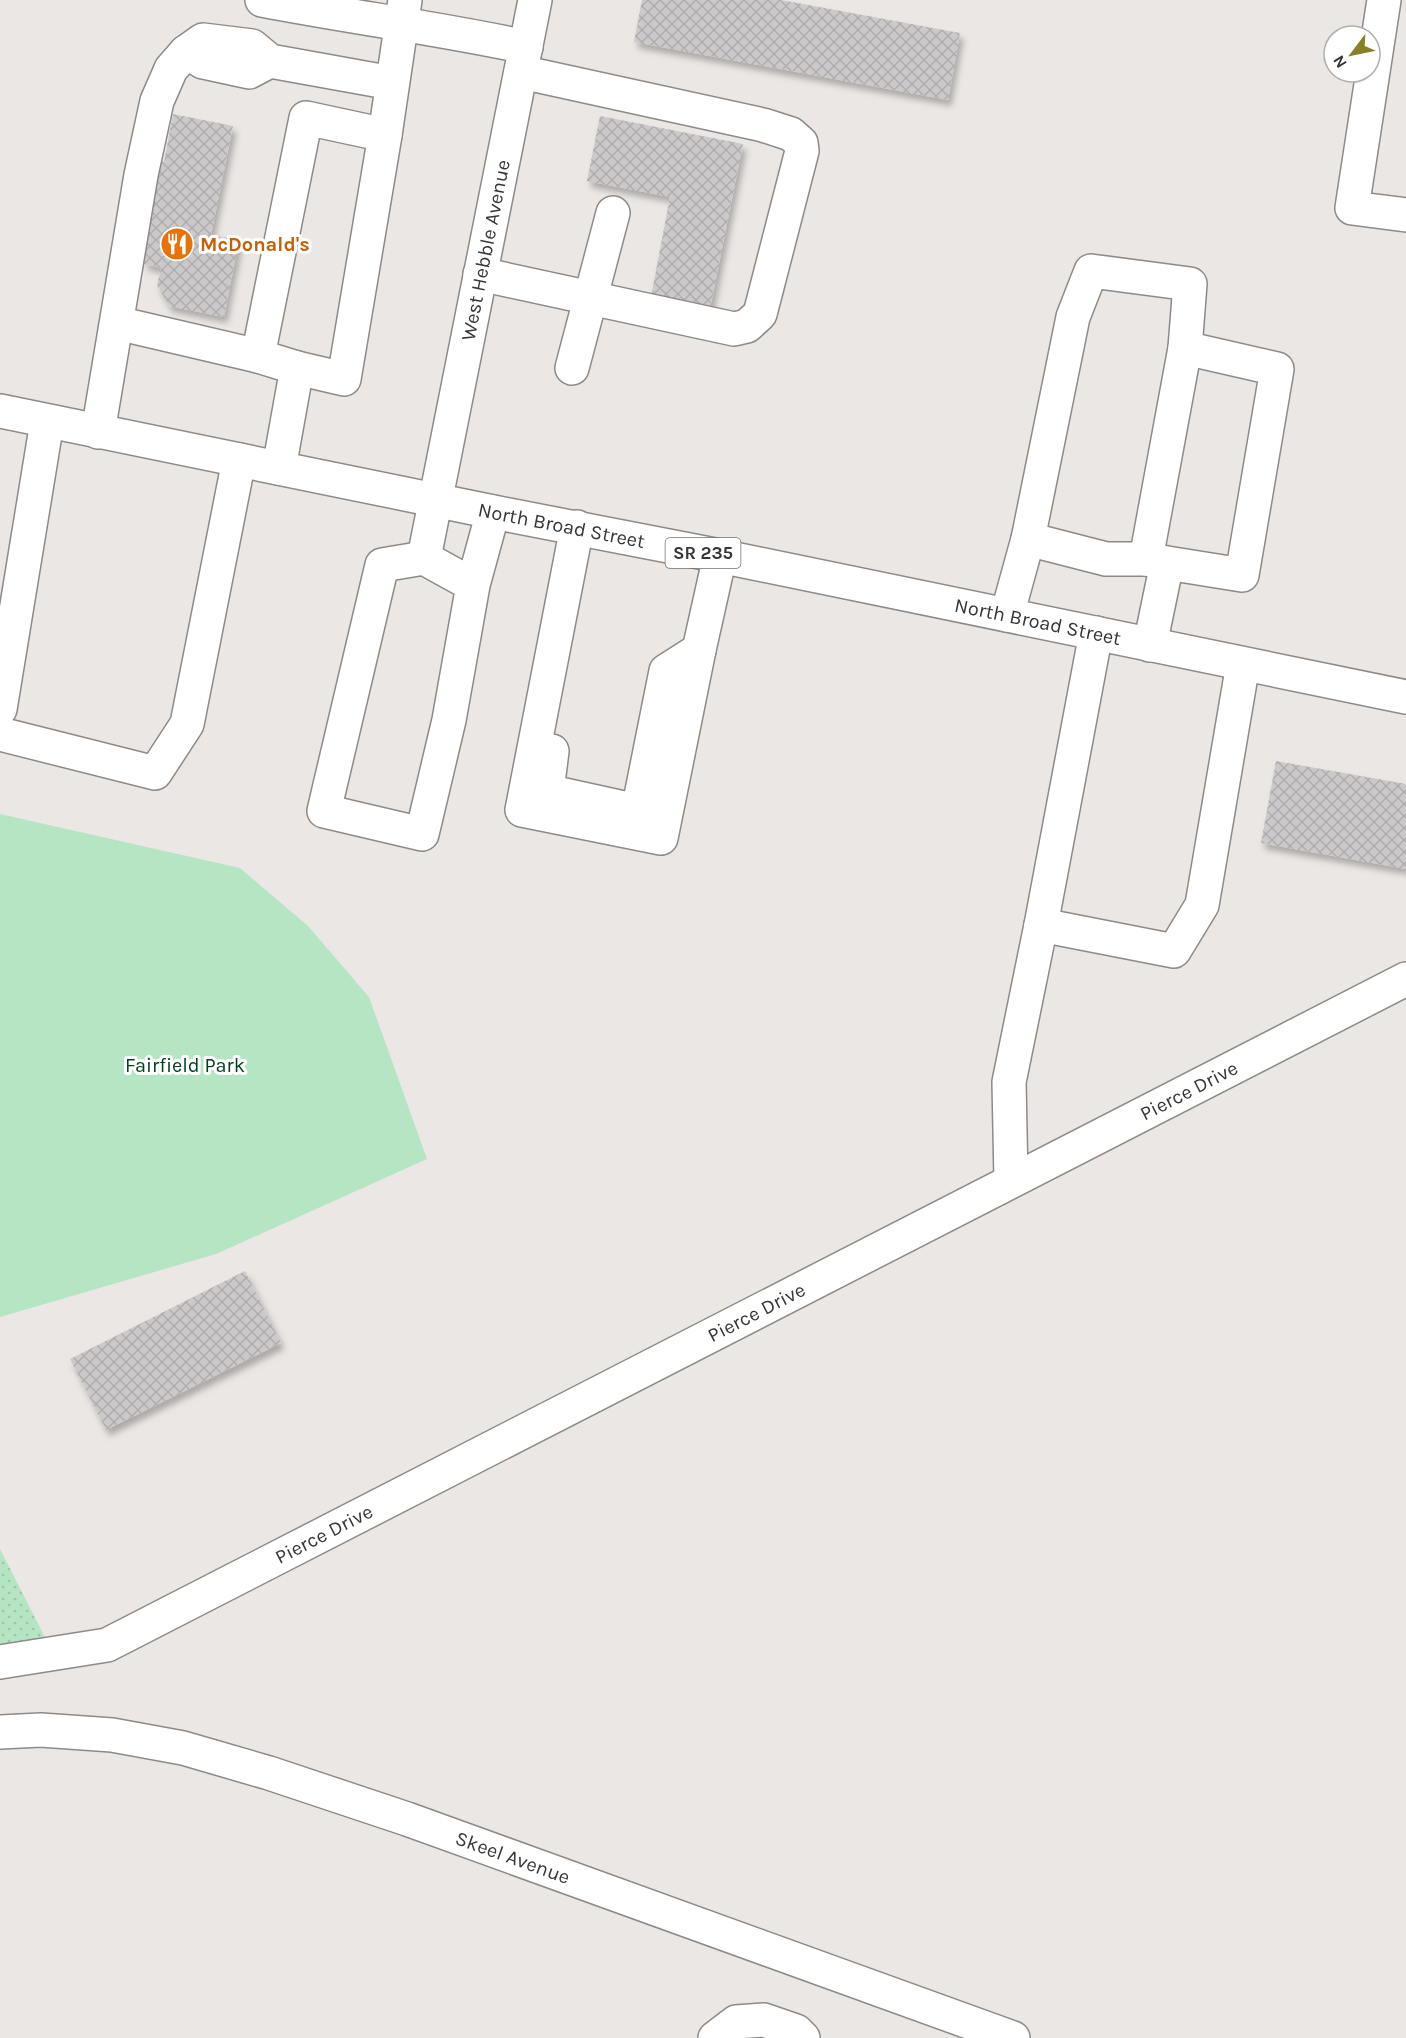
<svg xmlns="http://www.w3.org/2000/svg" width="1406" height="2038" font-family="Karla,sans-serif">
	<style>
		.grass { fill: url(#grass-dots) }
		.pitch { fill: #b6e5c3 }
		.building { fill: url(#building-cross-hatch); filter: url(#shadow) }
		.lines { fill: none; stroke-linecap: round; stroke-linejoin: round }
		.minor-casing { stroke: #8d8a88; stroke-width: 36 }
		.major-casing { stroke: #8d8a88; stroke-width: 36 }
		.minor { stroke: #fff; stroke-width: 33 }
		.major { stroke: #fff; stroke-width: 33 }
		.labels { text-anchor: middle; stroke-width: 6; stroke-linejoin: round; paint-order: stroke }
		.shield { fill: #fff; stroke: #737272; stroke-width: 1.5 }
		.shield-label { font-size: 18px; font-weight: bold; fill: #373635 }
		.food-label { font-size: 20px; font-weight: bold; fill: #c56008; stroke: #fff; text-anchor: start }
		.street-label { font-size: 20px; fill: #373635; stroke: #fff }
		.park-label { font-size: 20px; fill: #004020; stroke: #fff }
	</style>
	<defs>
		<pattern id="grass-dots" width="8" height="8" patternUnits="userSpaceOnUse" patternTransform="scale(1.5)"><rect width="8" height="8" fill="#b6e5c3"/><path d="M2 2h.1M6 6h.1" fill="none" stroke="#9dc5a8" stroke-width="1.8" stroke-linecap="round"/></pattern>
		<pattern id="building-cross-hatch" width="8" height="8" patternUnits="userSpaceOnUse" patternTransform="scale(1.5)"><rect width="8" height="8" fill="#ccc9ca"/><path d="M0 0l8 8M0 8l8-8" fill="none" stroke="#b0adae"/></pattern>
		<filter id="shadow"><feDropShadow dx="3.5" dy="6" stdDeviation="3" flood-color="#0004"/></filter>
	</defs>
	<rect width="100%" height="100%" fill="#ebe7e5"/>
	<path class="grass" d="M0,1549L60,1667L0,1680Z"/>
	<path class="pitch" d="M0,814L240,868L308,926L369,997L427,1159L216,1254L0,1317Z"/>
	<g class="building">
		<path d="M642,0H781L960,33L948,100L634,42Z"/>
		<path d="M173,114L233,126L211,235L239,240L224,317L169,306L157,285L161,268L144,264L145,256L135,254L154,160L164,162Z"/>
		<path d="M600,116L743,144L710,309L651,297L670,197L587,181Z"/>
		<path d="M1276,761L1406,784V869L1261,843Z"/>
		<path d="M245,1271L281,1343L106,1430L70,1359Z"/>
	</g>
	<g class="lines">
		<defs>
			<g id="minor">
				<path d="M262,0C350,17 438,28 526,47"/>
				<path d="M1384,0L1352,208L1406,215"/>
				<path d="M186,52L203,62L249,72L270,61"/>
				<path d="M480,274L734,329L747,326L760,314L802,151L801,143L791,134L763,125L521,72"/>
				<path d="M117,323L258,356"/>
				<path d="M297,368L258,356L306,118L385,135"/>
				<path d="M572,368L613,213"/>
				<path d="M98,432L141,175L157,101L171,69L186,52L203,40L252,46L270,61L392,83"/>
				<path d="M279,468L297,368L344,379L385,135L405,0"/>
				<path d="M577,527L522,810L661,838L699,650L720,556"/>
				<path d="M1028,539L1106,559H1146"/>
				<path id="s1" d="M424,558L535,0"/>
				<path d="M473,585L424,558L382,565L324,811L422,834L449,720L473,585L493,512"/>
				<path d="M1007,615L1028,539L1073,317L1091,271L1190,284L1185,348"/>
				<path d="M1096,633L1041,925L1174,951L1202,905L1243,664"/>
				<path d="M1150,645L1167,563L1146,559L1185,348L1277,369L1242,575L1167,563"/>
				<path d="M0,709L47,422"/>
				<path d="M0,734L155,773L187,724L239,460"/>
				<path d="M552,751L547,791L638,811L666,671L699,650"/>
				<path d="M1011,1181L1009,1082L1041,925"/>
				<path id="s2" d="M0,1662L107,1645L1406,979"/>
				<path id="s3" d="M0,1732L41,1730L112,1735L183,1748L269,1773L407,1819L1013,2038"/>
				<path d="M715,2038L736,2022L764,2020L796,2031L803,2038"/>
			</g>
			<g id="major">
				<path id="s4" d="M0,411L493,512L720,556L1406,697"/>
			</g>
		</defs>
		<use href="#minor" class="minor-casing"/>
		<use href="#major" class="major-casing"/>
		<use href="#minor" class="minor"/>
		<use href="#major" class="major"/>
	</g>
	<defs>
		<symbol id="restaurant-disc" viewBox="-11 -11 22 22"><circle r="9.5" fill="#e8710a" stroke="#fff"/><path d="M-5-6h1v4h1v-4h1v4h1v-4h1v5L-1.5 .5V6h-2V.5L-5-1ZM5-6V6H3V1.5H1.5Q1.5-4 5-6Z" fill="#fff"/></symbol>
	</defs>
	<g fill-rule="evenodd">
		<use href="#restaurant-disc" x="158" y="225" width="38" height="38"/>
	</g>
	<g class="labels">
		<rect class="shield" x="665.5" y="538" width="75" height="30" rx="4.5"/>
		<g class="shield-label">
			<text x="703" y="559">SR 235</text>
		</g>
		<g class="food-label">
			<text x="200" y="251">McDonald's</text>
		</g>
		<g class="street-label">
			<text dy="7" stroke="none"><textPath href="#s1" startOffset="314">West Hebble Avenue</textPath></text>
			<text dy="7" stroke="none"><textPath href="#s4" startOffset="573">North Broad Street</textPath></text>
			<text dy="7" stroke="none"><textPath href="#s4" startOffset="1059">North Broad Street</textPath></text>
			<text dy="7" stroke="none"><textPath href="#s2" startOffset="1324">Pierce Drive</textPath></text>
			<text dy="7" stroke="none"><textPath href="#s2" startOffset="838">Pierce Drive</textPath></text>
			<text dy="7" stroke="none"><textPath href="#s2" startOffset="352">Pierce Drive</textPath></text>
			<text dy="7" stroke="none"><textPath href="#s3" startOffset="532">Skeel Avenue</textPath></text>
		</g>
		<g class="park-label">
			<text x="185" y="1072">Fairfield Park</text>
		</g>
	</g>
	<g transform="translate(1352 54) rotate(238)"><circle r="28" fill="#ffffff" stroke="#afafae" stroke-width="1.5"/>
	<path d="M0-4.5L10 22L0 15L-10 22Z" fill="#888129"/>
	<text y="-9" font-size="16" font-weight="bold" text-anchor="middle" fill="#373635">N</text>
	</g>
</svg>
